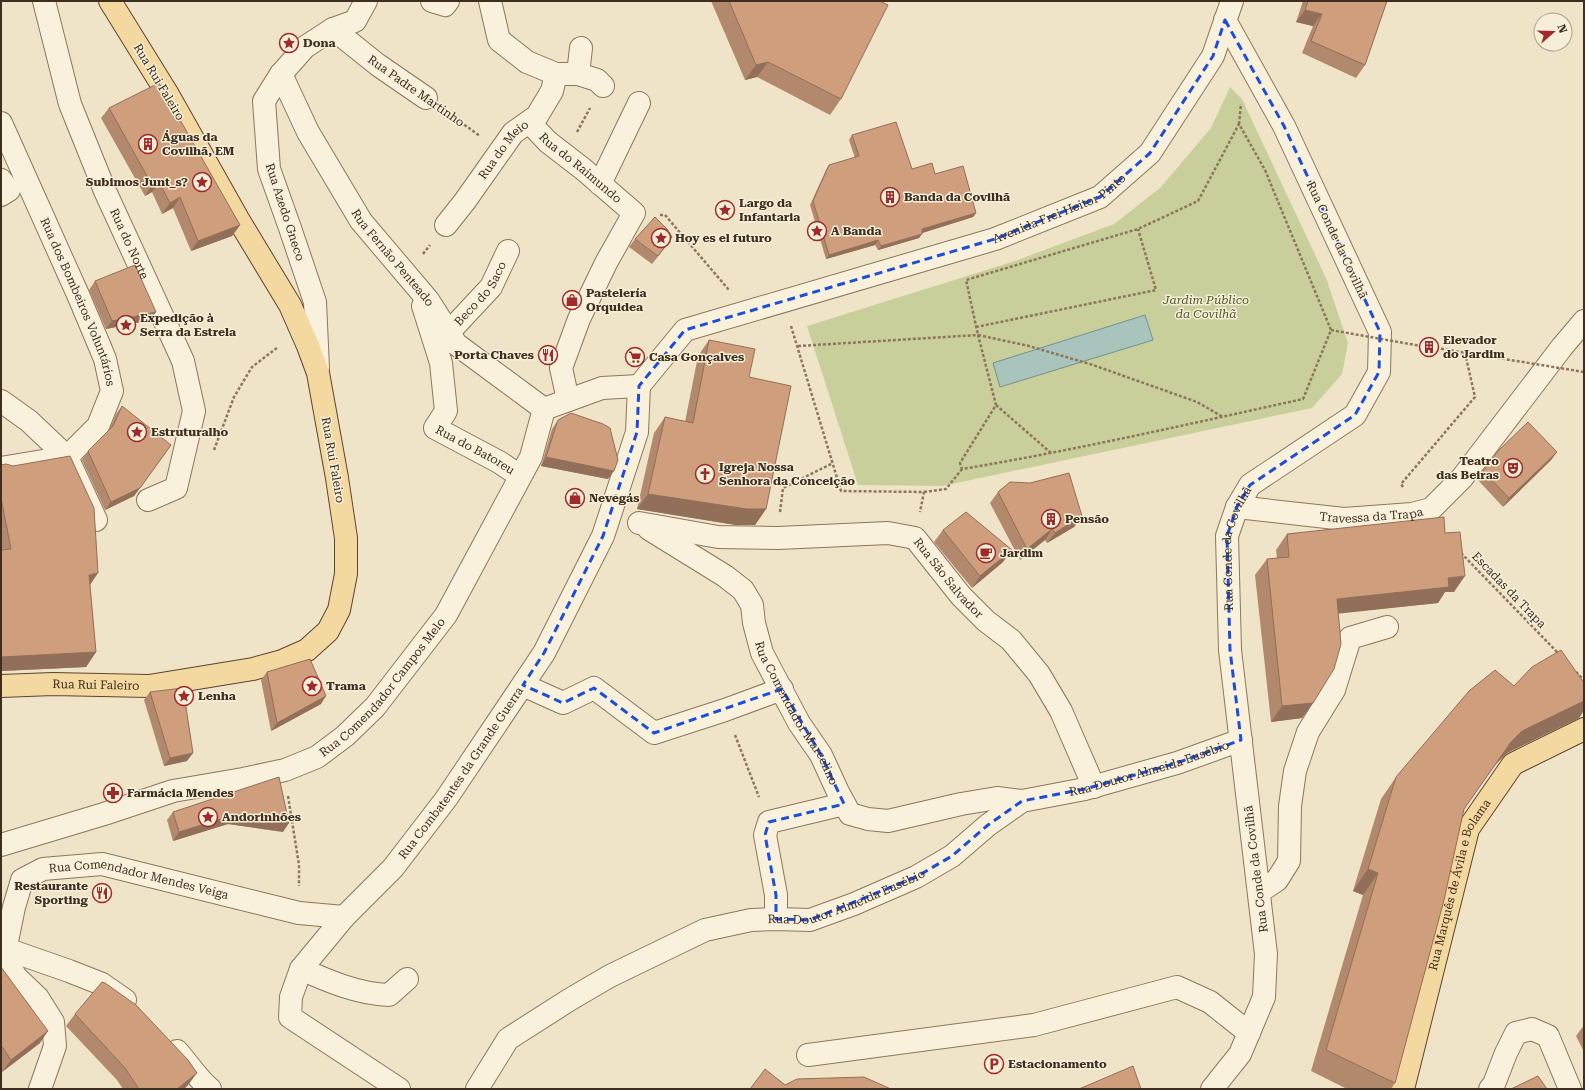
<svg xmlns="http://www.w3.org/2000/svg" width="1585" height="1090" font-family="'Roboto Serif',serif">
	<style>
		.green { fill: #c9cf9b }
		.water { fill: #a9c4bc; stroke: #6f938a }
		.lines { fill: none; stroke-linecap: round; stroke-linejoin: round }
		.minor-casing { stroke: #8d765c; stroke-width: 24 }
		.major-casing { stroke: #5b4430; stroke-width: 24 }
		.path { stroke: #8d765c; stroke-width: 2.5; stroke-dasharray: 3 2; stroke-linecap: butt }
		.minor { stroke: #faf1dc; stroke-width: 22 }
		.major { stroke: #f3d9a0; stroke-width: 22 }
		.path-bridge { stroke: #8d765c; stroke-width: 2.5; stroke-dasharray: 3 2; stroke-linecap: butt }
		.wall { fill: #b2896c }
		.shaded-wall { fill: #916f58 }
		.building { fill: #cf9f7d; stroke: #916f58 }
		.marked { fill: none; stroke: #1d4ed8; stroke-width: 3; stroke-dasharray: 8 5; stroke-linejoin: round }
		.labels { text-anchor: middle; stroke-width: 3; stroke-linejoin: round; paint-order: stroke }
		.poi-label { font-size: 12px; font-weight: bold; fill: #3d2e20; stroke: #f7eed8; text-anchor: start }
		.street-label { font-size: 12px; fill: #3d2e20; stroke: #f7eed8 }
		.park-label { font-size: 12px; font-style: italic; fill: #4d5a26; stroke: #f7eed8 }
	</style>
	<rect width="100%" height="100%" fill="#f0e4c8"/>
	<path class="green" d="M1230,87L1242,99L1326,278L1348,343L1342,374L1312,408L942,486L858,485L807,326L1015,261L1114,224L1160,188L1211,128Z"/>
	<path class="water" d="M1145,315L1153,340L1000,387L993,363Z"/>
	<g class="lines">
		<defs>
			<g id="minor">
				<path id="s1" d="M44,1L70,104L105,191L183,361L194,411L176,488L148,500"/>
				<path d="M432,1L445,5L448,1"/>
				<path d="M490,1L499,40L527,62L556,74H578"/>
				<path d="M333,29L378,65L426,98"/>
				<path d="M581,48L578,74L597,80L603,86"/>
				<path id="s2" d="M281,74L308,132L361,221L428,300L456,344L544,409"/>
				<path id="s3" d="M529,122L548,142L583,169L634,213L606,263L579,319L561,368L568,400"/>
				<path id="s4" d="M1,123L79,297L105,359L112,391L98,426L67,457L1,468"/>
				<path d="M1,180L9,190L1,195"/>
				<path d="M600,184L639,103"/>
				<path id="s5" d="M446,225L465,201L513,133L537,116L552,91L556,74"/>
				<path id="s6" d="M423,306L441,363L446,411L435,428L499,462L520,476"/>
				<path id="s7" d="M449,332L491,287L508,251"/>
				<path d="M318,368L315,302L290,228L269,169L264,101L281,74L305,47L333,29L355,21L366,1"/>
				<path id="s8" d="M639,386L685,330L995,239L1100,197L1150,153L1213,56L1232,1"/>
				<path d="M1,401L29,421L67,457L96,520"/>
				<path id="s9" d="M1237,507L1344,519L1412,514L1431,509L1462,478L1562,347L1584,321"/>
				<path id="s10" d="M639,523L718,537L778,538L888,533L915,538L961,596L986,621L1011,640L1039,674L1061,711L1094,787"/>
				<path id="s11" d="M649,529L725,576L743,590L752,605L754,623L762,653L799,723L821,755L838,792L850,814L868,819L888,821L961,804L997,798L1022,801"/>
				<path d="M523,685L563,703L594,688L654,733L725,710L782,689"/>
				<path id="s12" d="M1,845L104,814L173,791L243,779L285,770L317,757L345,736L375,707L446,615L531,457L544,409L602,388L639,386"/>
				<path d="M1259,892L1277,880L1289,861L1290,806L1295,771L1308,732L1334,690L1350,638L1387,627"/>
				<path d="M776,919V895L765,835L769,822L844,804"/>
				<path d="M6,949L69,971L102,984L125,1000"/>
				<path d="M301,969C328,981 358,994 389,995L407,979"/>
				<path d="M177,1051C188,1063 197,1078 210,1089"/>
				<path d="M808,1055L1034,1025L1177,987L1210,1002L1249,1033"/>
				<path id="s13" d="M40,1089L55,1046L53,1022L38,998L16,977L4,956L14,907L22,880L43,869L102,864L299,913L344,917"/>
				<path id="s14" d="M399,1089L290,1017L291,997L301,969L344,917L393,868L446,799L544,653L603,536L637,432L639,386"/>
				<path id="s15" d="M477,1089L508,1039L569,1000L610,976L705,930L751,920L776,919L810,920L854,904L916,877L952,856L988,825L1022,801L1085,789L1177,763L1241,740"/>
				<path id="s16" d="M1212,1089L1240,1054L1264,997L1266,954L1230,650L1227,536L1237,507L1250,485L1355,415L1379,372L1380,332L1284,126L1225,20"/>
				<path d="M1490,1089L1494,1084L1506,1053L1516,1033L1532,1029L1548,1036L1570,1089"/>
			</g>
			<g id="major">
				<path id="s17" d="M1,686L53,684L149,686L253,669L282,661L307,650L328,631L339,610L346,574V538L337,478L318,373L308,346L290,305L238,219L167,93L110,1"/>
				<path id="s18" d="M1402,1089L1404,1085L1468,829L1513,764L1584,729"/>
			</g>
		</defs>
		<use href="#minor" class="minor-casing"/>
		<use href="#major" class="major-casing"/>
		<g class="path">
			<path d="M448,113L480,136"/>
			<path d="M1239,124L1241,104"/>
			<path d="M577,132L590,108"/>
			<path d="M660,215H665L729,290"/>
			<path d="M423,254L430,245"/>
			<path d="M791,326L841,491L924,492L920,512"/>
			<path d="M976,327L1156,290L1138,229"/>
			<path d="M798,346L978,335L996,405L960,463L962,469C1076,450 1189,424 1303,399L1331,330L1265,170L1239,124L1198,201L1138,229L966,280L978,335L1029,346L1093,365L1197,402L1223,417"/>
			<path d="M1436,348L1492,357"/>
			<path d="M996,405L1051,453"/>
			<path d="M214,450L234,397L252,367L278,347"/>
			<path d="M1403,487L1401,484L1475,397L1465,353"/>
			<path d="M924,492L946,489L962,469"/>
			<path d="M780,512L783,488L833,463"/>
			<path d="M1461,553L1559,654"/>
			<path d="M1576,672L1584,680"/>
			<path d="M735,735L759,797"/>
			<path d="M288,796L299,865V886"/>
		</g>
		<use href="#minor" class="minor"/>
		<use href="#major" class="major"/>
		<g class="path-bridge">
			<path d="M1331,330L1421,346"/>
			<path d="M1492,357L1584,372"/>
		</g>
	</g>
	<g class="wall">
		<path d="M711,1H880L841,99L830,115L757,77L745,80Z"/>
		<path d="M1303,1H1387L1365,65L1356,78L1302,53L1313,26L1296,22Z"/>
		<path d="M109,108L240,225L232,236L191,251L173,208L162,214L152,192L145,196L101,118Z"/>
		<path d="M852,135L912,169L935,174L976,213L973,217L922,233L919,238L878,250L875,245L826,259L810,205L826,170L829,165L855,158L849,140Z"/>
		<path d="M635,239L666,246L652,264L629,247Z"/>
		<path d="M95,281L151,320L106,329L89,290Z"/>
		<path d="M709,340L749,377L766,509L755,525H736L637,509L654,433L665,417L685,422L698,356Z"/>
		<path d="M122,406L165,454L134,496L105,510L82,460L88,451L109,430L116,414Z"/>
		<path d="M558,420L608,479L541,466L552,429Z"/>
		<path d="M1557,452L1551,460L1503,507L1477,479L1483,471Z"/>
		<path d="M1,465L90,584L96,652L86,667L1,671Z"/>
		<path d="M998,492L1082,516L1074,527L1047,543L1045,540L1020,560L990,503Z"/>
		<path d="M943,530L1003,562L972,588L934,542Z"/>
		<path d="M1445,533L1454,592H1445L1438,603L1338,613L1313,703L1302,718L1271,722L1255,575L1267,559L1277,558L1276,550L1287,534Z"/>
		<path d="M267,672L321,704L271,731L261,680Z"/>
		<path d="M1584,683V710L1579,718L1507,753L1496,764L1464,809L1395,1083L1391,1089H1347L1311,1071L1363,895L1353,891L1381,799L1396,777Z"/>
		<path d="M150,692L187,761L164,766L144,700Z"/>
		<path d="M173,812L283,832L228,824L173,841L167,820Z"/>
		<path d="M1,967L40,1043L2,1072L1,1070Z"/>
		<path d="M75,1014L188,1085L184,1089H123L117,1080L66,1026Z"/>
		<path d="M1584,1025V1052L1576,1036Z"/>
	</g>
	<g class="shaded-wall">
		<path d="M1305,10L1322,14L1313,26L1296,22Z"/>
		<path d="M768,62L757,77L745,80L756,65Z"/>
		<path d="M159,182L152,192L145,196L152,185Z"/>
		<path d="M180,197L173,208L162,214L170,203Z"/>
		<path d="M976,213L973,217L919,234L922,229Z"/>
		<path d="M240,225L232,236L191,251L198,241Z"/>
		<path d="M922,234L919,238L878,250L881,246Z"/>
		<path d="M672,237L666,246L652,264L658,256Z"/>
		<path d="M878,240L875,245L826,259L829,255Z"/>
		<path d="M156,312L151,320L106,329L112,321Z"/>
		<path d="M171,445L134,496L105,510L111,502Z"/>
		<path d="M1557,452L1551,460L1503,507L1509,498Z"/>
		<path d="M546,457L614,471L608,479L541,466Z"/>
		<path d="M648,494L766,509L755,525H736L637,509Z"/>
		<path d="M1082,516L1074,527L1047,543L1055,533Z"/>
		<path d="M1052,529L1045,540L1020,560L1027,549Z"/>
		<path d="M1012,550L1003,562L972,588L980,576Z"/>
		<path d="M98,573L88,588L89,575Z"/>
		<path d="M1465,576L1454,592H1445L1438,603L1326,615L1337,599L1448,578Z"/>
		<path d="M96,652L86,667L1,671V657Z"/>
		<path d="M326,696L321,704L271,731L277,723Z"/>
		<path d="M1584,701V710L1579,718L1507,753L1496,764L1511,742L1522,731Z"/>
		<path d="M1313,703L1302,718L1271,722L1282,706Z"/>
		<path d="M193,753L187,761L164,766L170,758Z"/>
		<path d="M234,815L289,823L283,832L228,824L173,841L179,832Z"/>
		<path d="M1368,869L1378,873L1363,895L1353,891Z"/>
		<path d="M48,1031L40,1043L2,1072L11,1060Z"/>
		<path d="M197,1073L188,1085L184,1089H177Z"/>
	</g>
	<g class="building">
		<path d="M729,1H880L888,5L841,99L768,62L756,65Z"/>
		<path d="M1308,1H1387L1365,65L1311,41L1322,14L1305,10Z"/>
		<path d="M159,83L240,225L198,241L180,197L170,203L159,182L152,185L109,108Z"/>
		<path d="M896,122L912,169L932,163L935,174L963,166L976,213L922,229V234L881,246L878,240L829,255L813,201L829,165L859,156L852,135Z"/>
		<path d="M655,217L667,229L672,237L658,256L635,239Z"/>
		<path d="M135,265L156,312L112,321L95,281Z"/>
		<path d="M709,340L755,349L749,377L791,386L766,509H747L648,494L665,417L693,423Z"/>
		<path d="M122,406L171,445L140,488L111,502L88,451L113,426Z"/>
		<path d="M571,413L603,424L610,428L618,460L614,471L546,457L558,420Z"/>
		<path d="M1528,422L1557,452L1509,498L1483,471L1499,450Z"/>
		<path d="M70,456L94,508L98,573L89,575L96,652L1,657V550L11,549L1,498V465L6,464L13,466Z"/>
		<path d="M1069,473L1082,516L1055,533L1052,529L1027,549L998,492L1010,482L1030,483Z"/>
		<path d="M966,512L1012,550L980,576L943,530Z"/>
		<path d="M1444,517L1445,533L1460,532L1465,576L1448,578L1449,587L1337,599L1341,644L1334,669L1313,703L1282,706L1267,559L1289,557L1287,534Z"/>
		<path d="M1561,650L1584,683V701L1522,731L1511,742L1464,809L1444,900L1395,1083L1326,1050L1378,873L1368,869L1396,777L1469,691L1495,670L1514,686L1532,667Z"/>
		<path d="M310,659L326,696L277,723L267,672Z"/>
		<path d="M183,688L193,753L170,758L150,692Z"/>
		<path d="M279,777L289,823L234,815L179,832L173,812Z"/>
		<path d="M1,967L48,1031L11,1060L1,1045Z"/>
		<path d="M102,982L105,983L136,1005L188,1060L197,1073L177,1089H139L125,1068L75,1014Z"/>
		<path d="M1133,1066L1141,1089H1079Z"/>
		<path d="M765,1069L785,1085L797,1079L864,1077L891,1089H750Z"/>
		<path d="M1538,1076L1547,1089H1511Z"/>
	</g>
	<path class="marked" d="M1225,20L1284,126L1380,332L1379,372L1355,415L1250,485L1237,507L1227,536L1230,650L1241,740L1177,763L1085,789L1022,801L988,825L952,856L916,877L810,920L776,919V895L765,835L769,822L844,804L821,755L782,689L654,733L594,688L563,703L523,685L544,653L603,536L637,432L639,386L685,330L995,239L1100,197L1150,153L1213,56Z"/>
	<defs>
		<symbol id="sight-ring" viewBox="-11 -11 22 22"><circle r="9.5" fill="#f7eed8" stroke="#9e2a2b" stroke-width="1.5"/><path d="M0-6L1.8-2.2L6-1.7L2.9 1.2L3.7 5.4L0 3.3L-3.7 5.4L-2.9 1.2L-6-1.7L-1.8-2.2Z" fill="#9e2a2b"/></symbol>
		<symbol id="building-ring" viewBox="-11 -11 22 22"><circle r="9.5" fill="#f7eed8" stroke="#9e2a2b" stroke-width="1.5"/><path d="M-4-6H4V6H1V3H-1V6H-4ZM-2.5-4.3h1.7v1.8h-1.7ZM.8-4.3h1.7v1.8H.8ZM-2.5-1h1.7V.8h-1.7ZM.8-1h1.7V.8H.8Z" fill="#9e2a2b"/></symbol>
		<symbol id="shop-ring" viewBox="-11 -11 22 22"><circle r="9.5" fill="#f7eed8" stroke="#9e2a2b" stroke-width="1.5"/><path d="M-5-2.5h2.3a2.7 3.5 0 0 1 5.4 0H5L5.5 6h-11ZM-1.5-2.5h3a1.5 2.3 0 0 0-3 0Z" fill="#9e2a2b"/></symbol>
		<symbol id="restaurant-ring" viewBox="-11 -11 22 22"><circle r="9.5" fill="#f7eed8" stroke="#9e2a2b" stroke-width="1.5"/><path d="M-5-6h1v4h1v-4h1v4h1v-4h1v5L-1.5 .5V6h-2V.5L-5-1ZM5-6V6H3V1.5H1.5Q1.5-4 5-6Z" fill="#9e2a2b"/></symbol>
		<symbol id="supermarket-ring" viewBox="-11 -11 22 22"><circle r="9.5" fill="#f7eed8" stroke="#9e2a2b" stroke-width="1.5"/><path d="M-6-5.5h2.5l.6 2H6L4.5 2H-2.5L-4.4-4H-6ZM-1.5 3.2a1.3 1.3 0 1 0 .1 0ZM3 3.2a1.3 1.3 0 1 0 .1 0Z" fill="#9e2a2b"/></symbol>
		<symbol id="theatre-ring" viewBox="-11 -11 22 22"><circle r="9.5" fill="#f7eed8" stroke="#9e2a2b" stroke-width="1.5"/><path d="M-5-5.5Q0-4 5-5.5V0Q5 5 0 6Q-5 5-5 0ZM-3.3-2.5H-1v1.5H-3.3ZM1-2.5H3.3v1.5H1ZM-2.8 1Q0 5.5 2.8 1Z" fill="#9e2a2b"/></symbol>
		<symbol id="church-ring" viewBox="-11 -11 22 22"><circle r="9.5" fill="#f7eed8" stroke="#9e2a2b" stroke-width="1.5"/><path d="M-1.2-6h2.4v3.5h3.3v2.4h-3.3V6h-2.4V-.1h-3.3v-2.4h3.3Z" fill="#9e2a2b"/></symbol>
		<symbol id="cafe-ring" viewBox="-11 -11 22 22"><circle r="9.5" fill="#f7eed8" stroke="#9e2a2b" stroke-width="1.5"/><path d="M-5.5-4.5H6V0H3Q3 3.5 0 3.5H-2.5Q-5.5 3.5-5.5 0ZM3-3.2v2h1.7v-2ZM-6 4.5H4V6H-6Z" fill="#9e2a2b"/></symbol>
		<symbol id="pharmacy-ring" viewBox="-11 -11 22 22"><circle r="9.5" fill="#f7eed8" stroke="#9e2a2b" stroke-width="1.5"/><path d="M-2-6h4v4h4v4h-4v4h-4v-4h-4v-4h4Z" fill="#9e2a2b"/></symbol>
		<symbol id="parking-ring" viewBox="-11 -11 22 22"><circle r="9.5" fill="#f7eed8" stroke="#9e2a2b" stroke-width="1.5"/><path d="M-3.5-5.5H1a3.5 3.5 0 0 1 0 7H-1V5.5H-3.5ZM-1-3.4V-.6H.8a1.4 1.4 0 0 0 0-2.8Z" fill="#9e2a2b"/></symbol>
	</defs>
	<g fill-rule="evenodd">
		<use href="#sight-ring" x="278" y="32" width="22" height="22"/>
		<use href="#building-ring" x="137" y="133" width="22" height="22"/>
		<use href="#sight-ring" x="191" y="171" width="22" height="22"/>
		<use href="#building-ring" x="879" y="186" width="22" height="22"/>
		<use href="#sight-ring" x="714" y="199" width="22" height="22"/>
		<use href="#sight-ring" x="806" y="220" width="22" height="22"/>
		<use href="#sight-ring" x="650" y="227" width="22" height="22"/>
		<use href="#shop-ring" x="561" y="289" width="22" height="22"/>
		<use href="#sight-ring" x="115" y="314" width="22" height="22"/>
		<use href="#building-ring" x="1418" y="336" width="22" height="22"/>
		<use href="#restaurant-ring" x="537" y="344" width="22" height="22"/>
		<use href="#supermarket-ring" x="624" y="346" width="22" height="22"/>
		<use href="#sight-ring" x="126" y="421" width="22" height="22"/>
		<use href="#theatre-ring" x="1502" y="457" width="22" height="22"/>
		<use href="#church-ring" x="694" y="463" width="22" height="22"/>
		<use href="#shop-ring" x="564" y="487" width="22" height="22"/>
		<use href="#building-ring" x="1040" y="508" width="22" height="22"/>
		<use href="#cafe-ring" x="975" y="542" width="22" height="22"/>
		<use href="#sight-ring" x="301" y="675" width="22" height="22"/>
		<use href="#sight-ring" x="173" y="685" width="22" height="22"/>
		<use href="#pharmacy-ring" x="102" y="782" width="22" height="22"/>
		<use href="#sight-ring" x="197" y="806" width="22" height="22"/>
		<use href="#restaurant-ring" x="91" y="882" width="22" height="22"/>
		<use href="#parking-ring" x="983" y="1053" width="22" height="22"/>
	</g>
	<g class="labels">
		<g class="poi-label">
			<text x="303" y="47">Dona</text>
			<text x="162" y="141">Águas da<tspan x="162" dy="14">Covilhã, EM</tspan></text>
			<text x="188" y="186" text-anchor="end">Subimos Junt_s?</text>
			<text x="904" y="201">Banda da Covilhã</text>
			<text x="739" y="207">Largo da<tspan x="739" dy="14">Infantaria</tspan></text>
			<text x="831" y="235">A Banda</text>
			<text x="675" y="242">Hoy es el futuro</text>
			<text x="586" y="297">Pastelería<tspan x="586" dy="14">Orquidea</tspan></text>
			<text x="140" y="322">Expedição à<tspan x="140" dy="14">Serra da Estrela</tspan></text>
			<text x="1443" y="344">Elevador<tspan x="1443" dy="14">do Jardim</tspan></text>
			<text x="534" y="359" text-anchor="end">Porta Chaves</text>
			<text x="649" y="361">Casa Gonçalves</text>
			<text x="151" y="436">Estruturalho</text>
			<text x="1499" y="465" text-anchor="end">Teatro<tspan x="1499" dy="14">das Beiras</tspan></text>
			<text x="719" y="471">Igreja Nossa<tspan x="719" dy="14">Senhora da Conceição</tspan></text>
			<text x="589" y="502">Nevegás</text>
			<text x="1065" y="523">Pensão</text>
			<text x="1000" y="557">Jardim</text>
			<text x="326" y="690">Trama</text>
			<text x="198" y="700">Lenha</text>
			<text x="127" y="797">Farmácia Mendes</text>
			<text x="222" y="821">Andorinhões</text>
			<text x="88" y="890" text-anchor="end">Restaurante<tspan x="88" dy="14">Sporting</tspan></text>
			<text x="1008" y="1068">Estacionamento</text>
		</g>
		<g class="street-label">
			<text transform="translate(159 82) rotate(59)" y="4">Rua Rui Faleiro</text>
			<text transform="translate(416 91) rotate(35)" y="4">Rua Padre Martinho</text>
			<text dy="4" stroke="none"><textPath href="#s5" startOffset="95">Rua do Meio</textPath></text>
			<text dy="4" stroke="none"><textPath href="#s3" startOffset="69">Rua do Raimundo</textPath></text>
			<text dy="4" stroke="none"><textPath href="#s8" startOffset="467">Avenida Frei Heitor Pinto</textPath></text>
			<text transform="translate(285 212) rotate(72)" y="4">Rua Azedo Gneco</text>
			<text transform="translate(1337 240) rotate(65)" y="4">Rua Conde da Covilhã</text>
			<text dy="4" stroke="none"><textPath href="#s1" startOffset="258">Rua do Norte</textPath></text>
			<text dy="4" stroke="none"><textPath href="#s2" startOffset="216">Rua Fernão Penteado</textPath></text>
			<text dy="4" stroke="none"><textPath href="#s7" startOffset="50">Beco do Saco</textPath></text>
			<text dy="4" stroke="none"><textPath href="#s4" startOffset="195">Rua dos Bombeiros Voluntários</textPath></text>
			<text dy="4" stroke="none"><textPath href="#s6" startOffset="174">Rua do Batoreu</textPath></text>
			<text transform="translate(333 460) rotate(80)" y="4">Rua Rui Faleiro</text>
			<text dy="4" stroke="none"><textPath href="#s9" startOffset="135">Travessa da Trapa</textPath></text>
			<text dy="4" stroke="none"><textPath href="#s16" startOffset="559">Rua Conde da Covilhã</textPath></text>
			<text dy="4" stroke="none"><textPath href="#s10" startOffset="330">Rua São Salvador</textPath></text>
			<text transform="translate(1509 590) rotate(46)" y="4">Escadas da Trapa</text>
			<text dy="4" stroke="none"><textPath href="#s17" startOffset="95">Rua Rui Faleiro</textPath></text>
			<text dy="4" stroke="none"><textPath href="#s12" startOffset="425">Rua Comendador Campos Melo</textPath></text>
			<text dy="4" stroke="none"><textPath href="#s11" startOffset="248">Rua Comendador Marcelino</textPath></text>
			<text dy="4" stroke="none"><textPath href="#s15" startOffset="767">Rua Doutor Almeida Eusébio</textPath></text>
			<text dy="4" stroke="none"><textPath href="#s14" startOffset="434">Rua Combatentes da Grande Guerra</textPath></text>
			<text transform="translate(1256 869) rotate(-97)" y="4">Rua Conde da Covilhã</text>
			<text dy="4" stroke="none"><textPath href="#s13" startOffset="352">Rua Comendador Mendes Veiga</textPath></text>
			<text dy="4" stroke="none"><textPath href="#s18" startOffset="213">Rua Marquês de Ávila e Bolama</textPath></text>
			<text dy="4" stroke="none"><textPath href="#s15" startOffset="431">Rua Doutor Almeida Eusébio</textPath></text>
		</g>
		<g class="park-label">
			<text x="1206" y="304">Jardim Público<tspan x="1206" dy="14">da Covilhã</tspan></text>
		</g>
	</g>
	<rect width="1585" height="1090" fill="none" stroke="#3d2e20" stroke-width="4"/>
	<g transform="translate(1553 32) rotate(70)"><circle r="19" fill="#f7eed8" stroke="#ada18e"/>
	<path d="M0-3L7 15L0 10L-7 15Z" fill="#9e2a2b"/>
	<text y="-6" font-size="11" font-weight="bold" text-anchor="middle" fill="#3d2e20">N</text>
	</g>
</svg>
